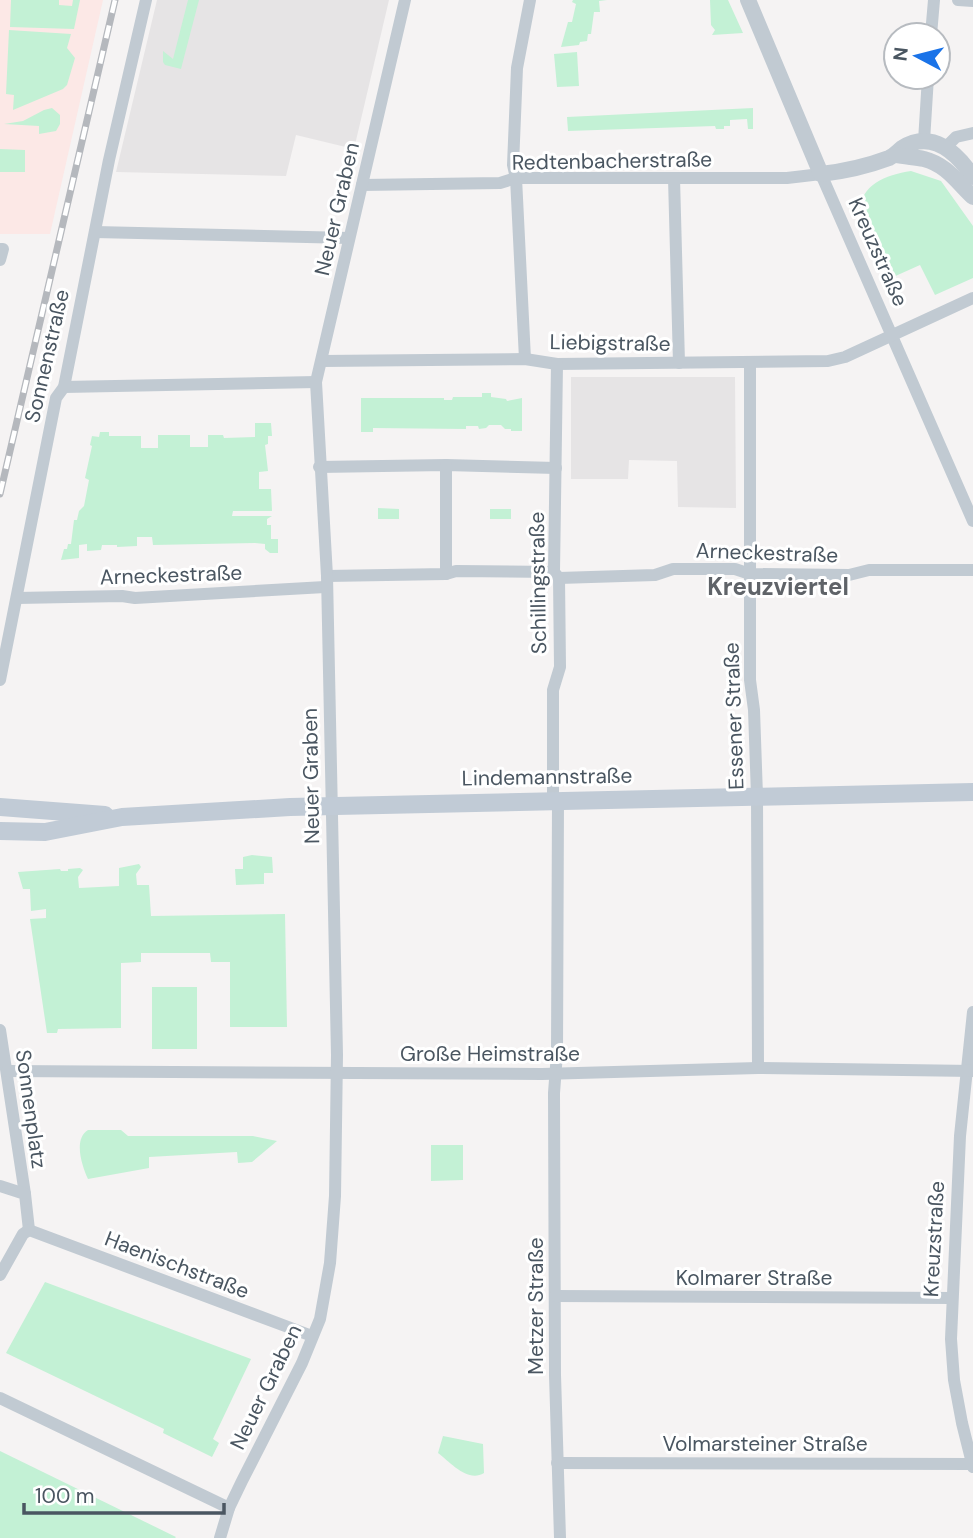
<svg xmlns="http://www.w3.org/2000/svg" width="973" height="1538" font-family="'DM Sans',sans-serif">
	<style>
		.education { fill: #e6e4e5 }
		.medical { fill: #fce8e6 }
		.green { fill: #c3f1d5 }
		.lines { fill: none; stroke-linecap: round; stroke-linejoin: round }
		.minor { stroke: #c1cad2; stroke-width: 12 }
		.tertiary { stroke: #c1cad2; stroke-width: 16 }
		.secondary { stroke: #c1cbd6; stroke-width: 18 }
		.rail-casing { stroke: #b5b8bd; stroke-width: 7 }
		.rail { stroke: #fff; stroke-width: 4.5; stroke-dasharray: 13; stroke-linecap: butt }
		.labels { text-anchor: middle; stroke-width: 6; stroke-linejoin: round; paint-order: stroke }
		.street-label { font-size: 21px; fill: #4a5661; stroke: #fff }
		.quarter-label { font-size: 24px; font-weight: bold; fill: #5f6368; stroke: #fff }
	</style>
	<rect width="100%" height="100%" fill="#f5f3f3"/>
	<g class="education">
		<path d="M157,0H389L354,149L296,135L286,176L116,172Z"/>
		<path d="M571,377H735L736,508L678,507L677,461L629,460L628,479H571Z"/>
	</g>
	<path class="medical" d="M0,0H103L50,234H0Z"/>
	<g class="green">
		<path d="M11,0H59V5L72,6L73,0H80L74,29L10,27Z"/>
		<path d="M188,0H199L181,69L165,65L163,62V51L173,59Z"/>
		<path d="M573,0H607L599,1L600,12H594L591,34H588L587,41L580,42L579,45L561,47L568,22H572L576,4L572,2Z"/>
		<path d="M710,0H728L743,33L712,35L715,30L711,25Z"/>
		<path d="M9,30L71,34L67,48L75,58L67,85L63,89L13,110L14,95L6,94Z"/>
		<path d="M577,52L579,86L557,87L554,54Z"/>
		<path d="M52,108L60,115V124L56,131L39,134V126L4,124L23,121L44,110Z"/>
		<path d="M753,108V129H748L747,119L730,120V126H724V129H716L715,126L568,131L567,117Z"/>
		<path d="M0,149L25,150V172H0Z"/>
		<path d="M911,171L941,181L973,226V278L935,295L920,265L891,278L859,213C861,184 885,175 911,171Z"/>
		<path d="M482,393H491V397L506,399L507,401L522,398V431H511V429H505L501,425H489L486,428L479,429L478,426H466V429L373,428V432H361V398H444V400H452L453,397H482Z"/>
		<path d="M255,423H271L272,436H268V444L265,445L268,471L259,472V489H271L272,511H233L232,516H272L267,519V525H271V539H278V553H270L265,549V544L255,543L153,545L152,537H137V546L117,547V545H102L101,550L87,551V544L79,545V558L61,560L64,549H67L68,544H71L74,520H77L79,511L84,506L89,480L85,478L92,446L90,445L92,436L99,437L100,432H109V436H141V448H158V435H190V447H208V435H223L224,438L255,437Z"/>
		<path d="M378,508L399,509V519H378Z"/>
		<rect x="490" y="509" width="21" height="10"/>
		<path d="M252,855L272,857L273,873H264V884L236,885L235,869H243V857Z"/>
		<path d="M139,864L141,867L136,874L137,885H149L151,916L285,914L287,1027H230V962H211L210,953H141V962L121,963V1028L58,1029L57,1033H47L30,919L46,918V909L31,911L30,889H23L18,872L60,869L61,871H68V869L80,868L83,870L78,877L79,888L119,886V868Z"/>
		<rect x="152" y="987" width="45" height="62"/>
		<path d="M88,1130H121L128,1136H253L277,1141L252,1162L238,1163L237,1152L149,1157V1168L88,1179C82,1166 73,1139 88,1130Z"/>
		<path d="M431,1145H463V1180L431,1181Z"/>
		<path d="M45,1282L251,1359L213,1439L219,1443L212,1457L163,1433L164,1429L6,1353Z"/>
		<path d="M443,1436L483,1444L484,1473C468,1483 451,1463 438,1453Z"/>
		<path d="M0,1451L176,1537L175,1538H0Z"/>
	</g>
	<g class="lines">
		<g class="minor">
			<path d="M958,0L973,1"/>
			<path d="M931,35L934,0"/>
			<path d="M924,141L928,77"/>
			<path d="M946,147L956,137L973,133"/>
			<path d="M674,178L679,363"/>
			<path d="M362,185L500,183L516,178H787L821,174L973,521"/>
			<path d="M95,232L349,238"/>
			<path d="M0,249H3L0,260"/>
			<path d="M525,359L516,178L513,165L517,68L530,0"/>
			<path d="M322,361L525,359L557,364L828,361L845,357L973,298"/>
			<path d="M750,363V680L754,710L757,796L758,1068"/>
			<path d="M64,387L316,382"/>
			<path d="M319,467L446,465L556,468"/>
			<path d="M446,574V465"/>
			<path d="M327,576L446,574L456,571L554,572"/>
			<path d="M559,578L655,575L673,569H735L750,574L849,575L869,570H973"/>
			<path d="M17,598L122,596L135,598L325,587"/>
			<path d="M0,680L56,398L64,387L109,160L146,0"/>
			<path d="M553,800V690L560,667L559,578L554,572L557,364"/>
			<path d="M558,800L557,1053L554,1093L555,1375L560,1538"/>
			<path d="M973,1012L960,1136L951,1339L954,1380L962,1423L973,1467"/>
			<path d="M0,1030L25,1194"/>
			<path d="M7,1071L542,1074L758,1068L973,1071"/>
			<path d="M0,1186L25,1194L29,1230"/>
			<path d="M29,1230L312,1336"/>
			<path d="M0,1275L23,1234L29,1230"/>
			<path d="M555,1296L952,1298"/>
			<path d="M0,1398L229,1508"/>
			<path d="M557,1463L972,1464"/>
			<path d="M220,1538L229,1508L242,1481L302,1363L320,1319L330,1263L335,1196L337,1055L327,576L316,382L405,0"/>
		</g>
		<g class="tertiary">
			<path d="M748,0L821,174C847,171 865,167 889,158C895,155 897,152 902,148C932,129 957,153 973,177"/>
			<path d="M896,155C905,157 915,157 924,159C947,165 957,182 973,197"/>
		</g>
		<g class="secondary">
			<path d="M0,807L105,815"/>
			<path d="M0,831L45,832L122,817L290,807L973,792"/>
		</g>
		<defs>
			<path id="rail" d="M0,494L115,0"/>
		</defs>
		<use href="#rail" class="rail-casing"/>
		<use href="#rail" class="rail"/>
	</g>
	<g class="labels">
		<g class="street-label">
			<text transform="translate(612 161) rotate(-1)" y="7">Redtenbacherstraße</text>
			<text transform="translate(337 209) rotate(-77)" y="7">Neuer Graben</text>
			<text transform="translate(878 252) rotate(66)" y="7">Kreuzstraße</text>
			<text transform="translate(610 343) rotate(1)" y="7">Liebigstraße</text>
			<text transform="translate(47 356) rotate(-77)" y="7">Sonnenstraße</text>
			<text transform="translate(767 553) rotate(2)" y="7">Arneckestraße</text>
			<text transform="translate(171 575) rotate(-2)" y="7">Arneckestraße</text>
			<text transform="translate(538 583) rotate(-91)" y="7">Schillingstraße</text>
			<text transform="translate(734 716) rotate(-92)" y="7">Essener Straße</text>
			<text transform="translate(311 776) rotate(-91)" y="7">Neuer Graben</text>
			<text transform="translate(547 777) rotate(-1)" y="7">Lindemannstraße</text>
			<text x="490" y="1061">Große Heimstraße</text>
			<text transform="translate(31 1109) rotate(82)" y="7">Sonnenplatz</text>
			<text transform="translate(934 1239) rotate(-87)" y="7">Kreuzstraße</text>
			<text transform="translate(177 1265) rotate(21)" y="7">Haenischstraße</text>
			<text x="754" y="1285">Kolmarer Straße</text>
			<text transform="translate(536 1306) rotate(-90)" y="7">Metzer Straße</text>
			<text transform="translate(266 1387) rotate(-64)" y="7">Neuer Graben</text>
			<text x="765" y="1451">Volmarsteiner Straße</text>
		</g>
		<g class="quarter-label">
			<text x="778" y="595">Kreuzviertel</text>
		</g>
	</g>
	<g transform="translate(917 56) rotate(277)"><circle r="33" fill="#ffffff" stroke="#b7bbc0" stroke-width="2"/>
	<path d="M0-5L12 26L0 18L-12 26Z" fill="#1a73e8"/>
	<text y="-10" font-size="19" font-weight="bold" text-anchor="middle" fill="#4a5661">N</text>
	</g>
	<path d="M24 1503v10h200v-10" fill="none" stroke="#4a5661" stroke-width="3.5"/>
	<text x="35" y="1503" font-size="21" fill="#4a5661" stroke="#ffffff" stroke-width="5" paint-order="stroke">100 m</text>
</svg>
